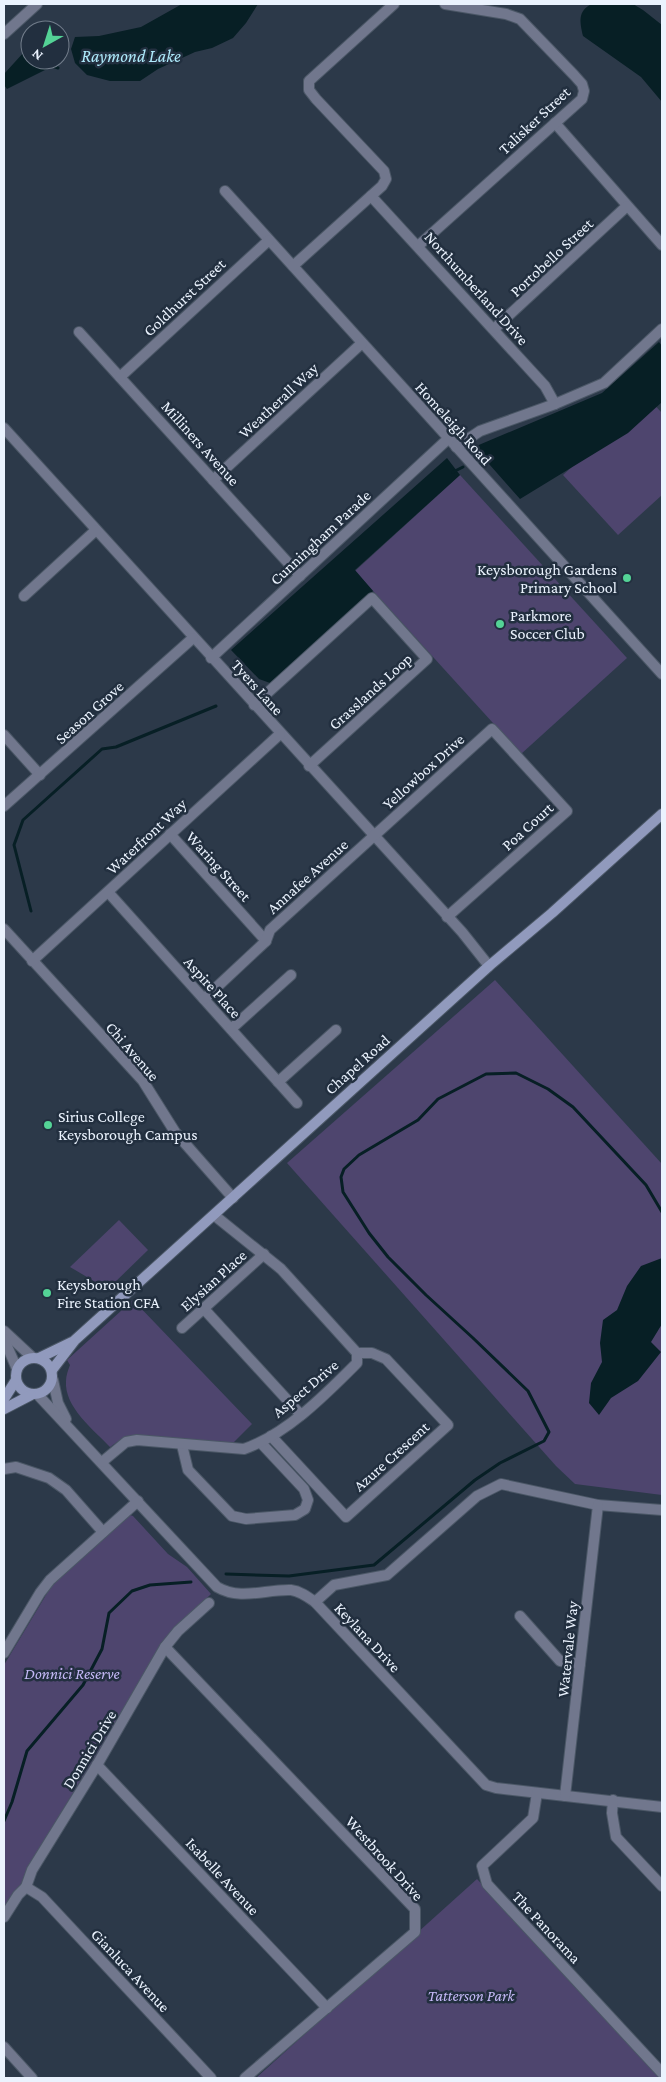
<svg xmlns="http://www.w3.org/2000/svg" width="666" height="2082" font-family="'Crimson Pro',serif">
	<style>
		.green { fill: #4e456e }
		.water { fill: #071f25 }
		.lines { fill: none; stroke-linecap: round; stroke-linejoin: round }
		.stream { stroke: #071f25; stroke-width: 3 }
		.minor-casing { stroke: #4b5766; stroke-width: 12 }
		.secondary-casing { stroke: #4b5766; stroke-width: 12 }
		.minor { stroke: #71778d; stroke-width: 10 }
		.secondary { stroke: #919abd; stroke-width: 10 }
		.poi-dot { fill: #54d396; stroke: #222f3f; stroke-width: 2 }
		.labels { text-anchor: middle; stroke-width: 5; stroke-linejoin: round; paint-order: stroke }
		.street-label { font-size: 16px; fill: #ebf3fe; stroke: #222f3f }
		.poi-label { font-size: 16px; fill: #ebf3fe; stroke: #222f3f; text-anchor: start }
		.park-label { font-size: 16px; font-style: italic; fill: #c5b9f7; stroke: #222f3f }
		.water-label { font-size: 18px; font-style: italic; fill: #aeeafb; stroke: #222f3f }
	</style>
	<rect width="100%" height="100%" fill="#2c3949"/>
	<g class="green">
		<path d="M648,398L662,413V495L618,535L563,475Z"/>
		<path d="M460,475L627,658L521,754L355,571Z"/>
		<path d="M495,980L662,1164V1495L575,1484L556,1466L287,1163Z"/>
		<path d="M119,1220L148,1250L110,1287H104L70,1267Z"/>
		<path d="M133,1300L252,1424L233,1443L123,1438L110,1447C94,1430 64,1407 66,1381C66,1376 68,1370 70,1365L67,1360Z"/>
		<path d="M130,1515L133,1516L168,1554L187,1567L211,1594L169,1635L31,1862L22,1885L12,1894L4,1907V1665L52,1585Z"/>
		<path d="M477,1879L662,2078H256Z"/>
	</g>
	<g class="water">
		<path d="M182,4H258L246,23L233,38L212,48L195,52L158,69L140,81H110L87,75L75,63L71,49L75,37L99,36L141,27Z"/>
		<path d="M592,4H633L643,10L662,25V102L641,77L583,36C580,22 577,11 592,4Z"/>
		<path d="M30,49V60H55L53,66L7,89L4,85V74L24,52Z"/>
		<path d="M659,342L662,346V402L628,433L520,499L474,447L602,393Z"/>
		<path d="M447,458L460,475L355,570L373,591L270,683L259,679L231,650Z"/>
		<path d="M662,1258V1324L651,1342L661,1352L638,1381L611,1398L599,1415L589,1403L591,1383L602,1362L600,1343L603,1320L617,1310L627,1286L641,1266Z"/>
	</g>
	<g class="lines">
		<g class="stream">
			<path d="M50,65L58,68"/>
			<path d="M453,472L463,467"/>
			<path d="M31,911L14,845L23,820L102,749L116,747L216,706"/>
			<path d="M226,1574L289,1576L374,1565L475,1480L500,1463L544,1441L549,1432L528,1391L473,1338L426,1295L388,1257L369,1233L343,1192L341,1177L344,1169L359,1155L418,1120L438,1099L486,1074L516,1073L548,1089L573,1107L646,1185L662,1212"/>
			<path d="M4,1821L12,1802L27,1751L83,1685L102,1649L109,1613L132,1591L150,1585L191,1582"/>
		</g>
		<defs>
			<g id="minor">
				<path d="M4,34L37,4"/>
				<path d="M555,123L662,245"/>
				<path d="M225,191L662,674"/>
				<path d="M371,196L545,386L555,404"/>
				<path d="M418,246L582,99L584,91L582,84L574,75L520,19L506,14L445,4"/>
				<path d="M293,266L382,186L386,179L384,171L316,99L309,90V81L394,4"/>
				<path d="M494,329L627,206"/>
				<path d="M79,332L300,576"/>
				<path d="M120,377L269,240"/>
				<path d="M4,428L462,932L489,966"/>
				<path d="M456,447L480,431L555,404L604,383L662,329"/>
				<path d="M213,480L362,343"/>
				<path d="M24,596L96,530"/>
				<path d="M211,658L449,438"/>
				<path d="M254,705L372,598L427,659L309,766"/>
				<path d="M4,735L40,775"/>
				<path d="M4,806L193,638"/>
				<path d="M170,834L266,941"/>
				<path d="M108,892L297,1103"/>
				<path d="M4,929L143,1081L175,1132L233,1198"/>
				<path d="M32,961L280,734"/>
				<path d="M204,999L266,941L270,930L492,729L567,811L447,917"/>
				<path d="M231,1029L291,975"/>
				<path d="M278,1082L336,1030"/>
				<path d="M204,1309L301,1415"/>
				<path d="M182,1328L264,1254"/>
				<path d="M4,1331L33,1358"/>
				<path d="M4,1339L17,1369"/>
				<path d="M53,1380L58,1403L66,1419"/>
				<path d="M38,1395L217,1587C241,1601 265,1589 291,1590C300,1591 308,1597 315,1602L486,1785L496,1788L662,1807"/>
				<path d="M271,1436L346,1517L448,1425L386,1359L372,1353H357"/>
				<path d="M182,1445L188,1470L232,1516L246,1519L295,1515L305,1509L308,1500L304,1489L261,1443"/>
				<path d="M102,1462L126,1442L137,1440L244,1449C287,1434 326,1394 357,1363V1353L281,1269L214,1215"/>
				<path d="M4,1469L16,1467L49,1478L66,1490L103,1532"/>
				<path d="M315,1602L334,1585L387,1575L477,1496L501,1484L598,1505L662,1510"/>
				<path d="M520,1616L560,1661L580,1664"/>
				<path d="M165,1647L415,1909V1932L245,2078"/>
				<path d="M4,1653L40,1593L50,1580L138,1501"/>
				<path d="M97,1765L327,2008"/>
				<path d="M537,1793L533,1818L482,1866L487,1884L662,2073"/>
				<path d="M565,1796L598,1505"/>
				<path d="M613,1800L612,1813L616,1837L662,1886"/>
				<path d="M26,1887L42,1897L211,2078"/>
				<path d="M4,1917L18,1895L26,1887L32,1870L97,1765L165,1647L178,1631L209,1603"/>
				<path d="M4,2047L32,2078"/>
			</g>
			<g id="secondary">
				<circle cx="34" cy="1376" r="18"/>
				<path d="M39,1358L72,1342"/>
				<path d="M52,1370L75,1340L489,966L552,913L662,814"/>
				<path d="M4,1399L16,1380"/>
				<path d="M4,1409L31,1395"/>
			</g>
		</defs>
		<use href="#minor" class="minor-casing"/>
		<use href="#secondary" class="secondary-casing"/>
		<use href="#minor" class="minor"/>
		<use href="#secondary" class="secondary"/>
	</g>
	<g class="poi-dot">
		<circle cx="627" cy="578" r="5"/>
		<circle cx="500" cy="624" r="5"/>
		<circle cx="48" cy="1125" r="5"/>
		<circle cx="47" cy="1293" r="5"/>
	</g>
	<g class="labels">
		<g class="street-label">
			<text transform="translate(534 120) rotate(-43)" y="6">Talisker Street</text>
			<text transform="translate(551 257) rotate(-43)" y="6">Portobello Street</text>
			<text transform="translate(477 288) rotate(48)" y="6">Northumberland Drive</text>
			<text transform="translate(184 297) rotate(-43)" y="6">Goldhurst Street</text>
			<text transform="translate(278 400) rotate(-43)" y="6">Weatherall Way</text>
			<text transform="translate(454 423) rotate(48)" y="6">Homeleigh Road</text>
			<text transform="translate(201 443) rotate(48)" y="6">Milliners Avenue</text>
			<text transform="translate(320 537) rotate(-43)" y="6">Cunningham Parade</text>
			<text transform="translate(258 687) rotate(48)" y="6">Tyers Lane</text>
			<text transform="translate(370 691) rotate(-42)" y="6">Grasslands Loop</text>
			<text transform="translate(89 712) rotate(-42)" y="6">Season Grove</text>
			<text transform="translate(423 771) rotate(-42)" y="6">Yellowbox Drive</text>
			<text transform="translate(527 826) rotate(-42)" y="6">Poa Court</text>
			<text transform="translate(146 836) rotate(-43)" y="6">Waterfront Way</text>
			<text transform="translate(219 866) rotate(48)" y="6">Waring Street</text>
			<text transform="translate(307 876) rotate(-42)" y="6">Annafee Avenue</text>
			<text transform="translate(213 987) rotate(48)" y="6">Aspire Place</text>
			<text transform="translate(133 1051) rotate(49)" y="6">Chi Avenue</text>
			<text transform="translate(357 1064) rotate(-42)" y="6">Chapel Road</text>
			<text transform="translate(213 1280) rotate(-42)" y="6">Elysian Place</text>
			<text transform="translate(305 1388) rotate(-40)" y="6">Aspect Drive</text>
			<text transform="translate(391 1456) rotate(-42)" y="6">Azure Crescent</text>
			<text transform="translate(368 1637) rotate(47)" y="6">Keylana Drive</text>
			<text transform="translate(567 1649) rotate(-84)" y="6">Watervale Way</text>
			<text transform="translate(89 1749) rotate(-59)" y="6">Donnici Drive</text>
			<text transform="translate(385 1858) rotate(48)" y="6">Westbrook Drive</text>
			<text transform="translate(223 1876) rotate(47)" y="6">Isabelle Avenue</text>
			<text transform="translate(547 1927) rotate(47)" y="6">The Panorama</text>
			<text transform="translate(131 1970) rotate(47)" y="6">Gianluca Avenue</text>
		</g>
		<g class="poi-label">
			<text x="617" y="575" text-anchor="end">Keysborough Gardens<tspan x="617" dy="18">Primary School</tspan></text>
			<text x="510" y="621">Parkmore<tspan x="510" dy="18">Soccer Club</tspan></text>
			<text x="58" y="1122">Sirius College<tspan x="58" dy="18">Keysborough Campus</tspan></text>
			<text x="57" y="1290">Keysborough<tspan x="57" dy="18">Fire Station CFA</tspan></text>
		</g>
		<g class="park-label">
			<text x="72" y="1679">Donnici Reserve</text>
			<text x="471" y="2001">Tatterson Park</text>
		</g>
		<g class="water-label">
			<text x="131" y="62">Raymond Lake</text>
		</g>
	</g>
	<rect width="666" height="2082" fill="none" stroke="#ebf3fe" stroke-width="10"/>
	<g transform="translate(45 45) rotate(219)"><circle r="24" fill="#222f3f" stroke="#727d8b"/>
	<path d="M0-4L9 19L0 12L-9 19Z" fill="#54d396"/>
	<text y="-8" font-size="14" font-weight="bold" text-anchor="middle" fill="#ebf3fe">N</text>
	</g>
</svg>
